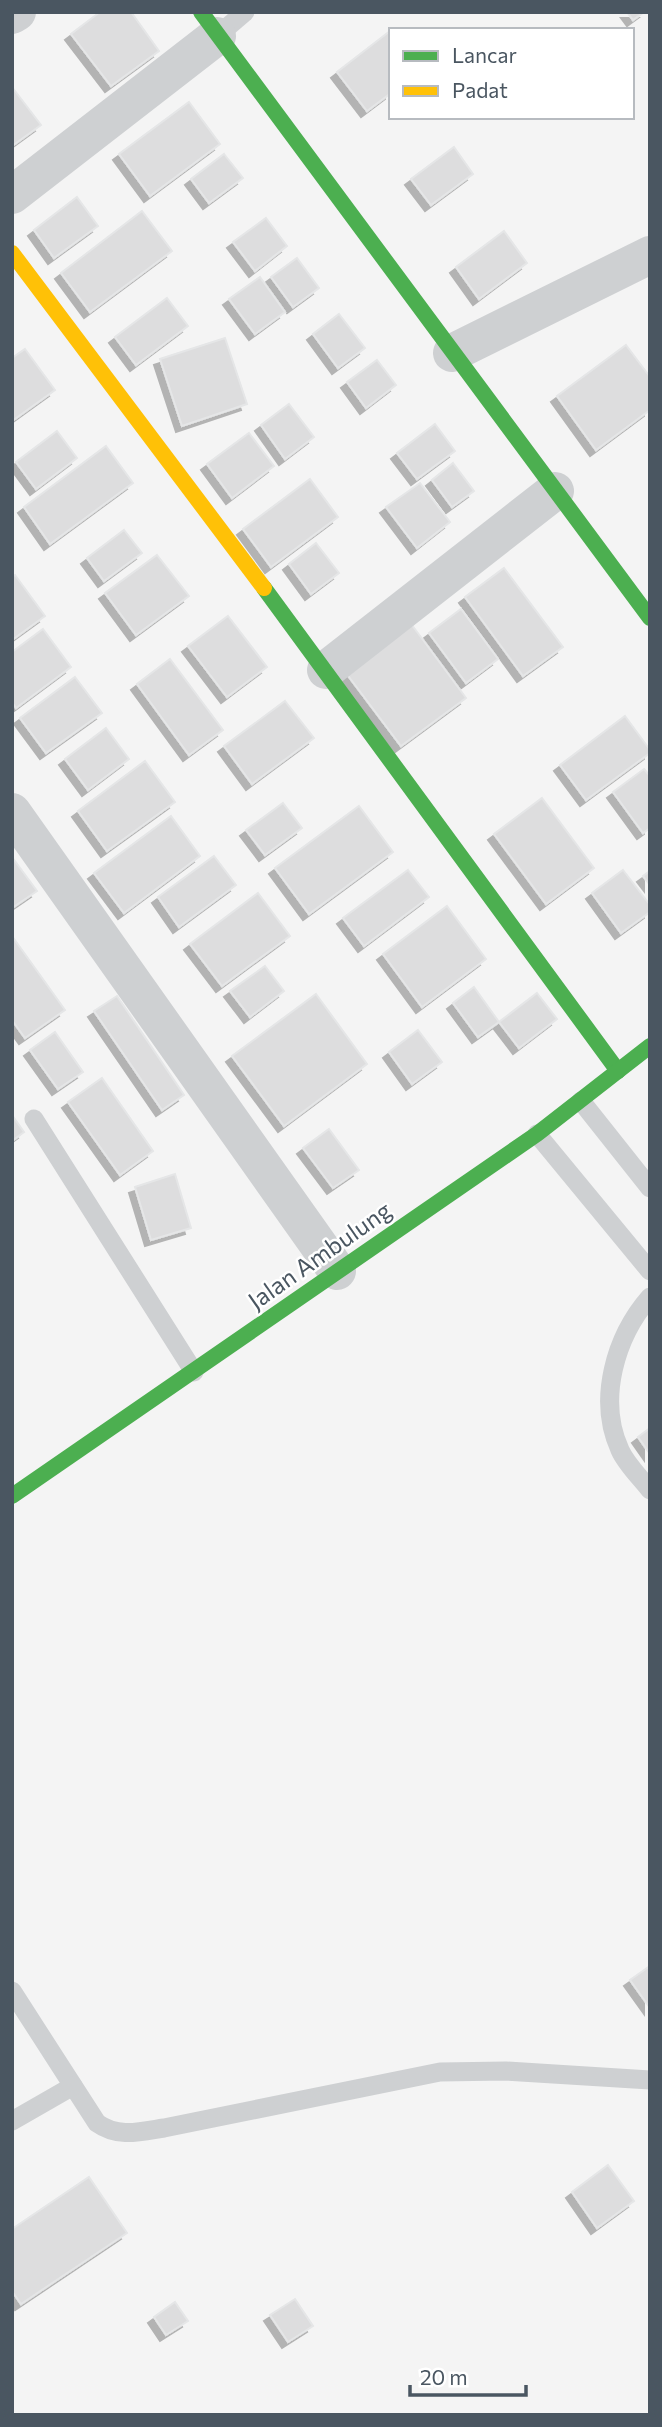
<svg xmlns="http://www.w3.org/2000/svg" width="662" height="2427" font-family="Commissioner,sans-serif">
	<style>
		.building { fill: #ddddde; stroke: #e5e6e7; stroke-width: 2; filter: url(#shadow) }
		.lines { fill: none; stroke-linecap: round; stroke-linejoin: round }
		.lane { stroke: #ced0d2; stroke-width: 19 }
		.street { stroke: #ced0d2; stroke-width: 38 }
		.fast { stroke: #4caf50; stroke-width: 16 }
		.slow { stroke: #ffc107; stroke-width: 16 }
		.labels { text-anchor: middle; stroke-width: 5; stroke-linejoin: round; paint-order: stroke }
		.street-label { font-size: 24px; fill: #4a5661; stroke: #fff }
	</style>
	<defs>
		<filter id="shadow"><feDropShadow dx="-6" dy="6" stdDeviation="0" flood-color="#0004"/></filter>
	</defs>
	<rect width="100%" height="100%" fill="#f4f4f4"/>
	<g class="building">
		<path d="M100,12H131L159,51L111,86L71,34Z"/>
		<path d="M627,12H644L633,20Z"/>
		<path d="M390,31L391,93L367,111L337,72Z"/>
		<path d="M12,87L41,125L12,146Z"/>
		<path d="M189,102L220,144L150,196L119,154Z"/>
		<path d="M454,147L473,174L431,205L411,179Z"/>
		<path d="M224,154L243,178L209,203L191,179Z"/>
		<path d="M77,197L98,226L54,258L34,230Z"/>
		<path d="M142,211L172,251L90,312L61,273Z"/>
		<path d="M266,218L287,246L255,271L233,242Z"/>
		<path d="M504,231L527,263L479,299L456,267Z"/>
		<path d="M297,258L319,288L293,307L271,277Z"/>
		<path d="M260,277L285,312L255,334L229,299Z"/>
		<path d="M167,298L188,326L136,365L115,337Z"/>
		<path d="M339,314L365,348L338,368L313,334Z"/>
		<path d="M225,338L247,404L182,426L160,359Z"/>
		<path d="M626,345L650,377V410L596,450L557,396Z"/>
		<path d="M25,349L55,390L12,421V358Z"/>
		<path d="M377,360L396,385L366,408L347,382Z"/>
		<path d="M289,404L314,437L285,459L261,425Z"/>
		<path d="M435,424L455,451L417,479L397,453Z"/>
		<path d="M57,431L77,458L36,489L16,462Z"/>
		<path d="M249,433L274,466L232,498L207,464Z"/>
		<path d="M106,446L133,483L50,544L24,507Z"/>
		<path d="M453,463L474,491L452,507L432,480Z"/>
		<path d="M310,479L338,517L271,567L243,529Z"/>
		<path d="M420,483L450,522L417,548L386,507Z"/>
		<path d="M124,530L142,553L104,581L87,558Z"/>
		<path d="M316,543L339,573L311,594L289,564Z"/>
		<path d="M157,555L189,596L136,635L105,593Z"/>
		<path d="M504,568L563,647L523,676L465,597Z"/>
		<path d="M15,575L45,616L12,640V577Z"/>
		<path d="M461,609L498,659L466,683L429,633Z"/>
		<path d="M228,616L267,667L227,697L188,646Z"/>
		<path d="M406,617L466,698L401,746L340,665Z"/>
		<path d="M43,629L71,667L16,708L12,702V652Z"/>
		<path d="M170,659L223,730L189,755L137,684Z"/>
		<path d="M75,677L102,713L46,753L20,718Z"/>
		<path d="M285,701L314,738L252,784L224,746Z"/>
		<path d="M625,716L650,750V753L586,800L560,765Z"/>
		<path d="M106,728L129,759L88,790L65,759Z"/>
		<path d="M145,761L175,802L107,851L78,811Z"/>
		<path d="M644,769L650,776V828L643,833L613,792Z"/>
		<path d="M542,798L594,868L546,904L494,834Z"/>
		<path d="M283,803L302,828L265,855L246,830Z"/>
		<path d="M359,806L393,852L309,914L275,868Z"/>
		<path d="M171,816L200,856L124,913L94,873Z"/>
		<path d="M214,856L236,885L179,927L158,897Z"/>
		<path d="M12,857L37,891L12,908Z"/>
		<path d="M408,870L429,897L364,946L343,918Z"/>
		<path d="M623,870L650,905V912L621,933L592,893Z"/>
		<path d="M650,871V885L643,876Z"/>
		<path d="M258,893L290,936L222,986L190,944Z"/>
		<path d="M447,906L486,959L422,1007L383,954Z"/>
		<path d="M12,936L65,1010L25,1038L12,1020Z"/>
		<path d="M265,966L284,991L250,1017L230,991Z"/>
		<path d="M474,987L499,1022L478,1037L453,1003Z"/>
		<path d="M537,993L557,1019L519,1048L499,1022Z"/>
		<path d="M316,994L367,1064L284,1126L232,1056Z"/>
		<path d="M117,996L184,1095L162,1110L94,1011Z"/>
		<path d="M418,1030L442,1062L412,1084L389,1052Z"/>
		<path d="M55,1032L83,1072L58,1089L30,1050Z"/>
		<path d="M102,1078L153,1151L120,1175L68,1102Z"/>
		<path d="M12,1115L24,1132L12,1141Z"/>
		<path d="M329,1129L359,1170L333,1188L303,1148Z"/>
		<path d="M175,1174L191,1228L151,1240L135,1187Z"/>
		<path d="M650,1428V1454L638,1437Z"/>
		<path d="M650,1966V2008L630,1980Z"/>
		<path d="M608,2165L634,2201L597,2228L572,2192Z"/>
		<path d="M89,2177L127,2233L21,2304L12,2291V2229Z"/>
		<path d="M295,2299L313,2326L288,2342L270,2315Z"/>
		<path d="M175,2302L188,2321L166,2335L154,2317Z"/>
	</g>
	<g class="lines">
		<g class="lane">
			<path d="M217,36L245,12"/>
			<path d="M581,1101L650,1188"/>
			<path d="M34,1119L194,1372"/>
			<path d="M537,1134L650,1271"/>
			<path d="M650,1297C615,1337 597,1400 620,1450C626,1464 640,1477 650,1490"/>
			<path d="M12,1991L97,2123C118,2138 139,2132 164,2128L440,2072L506,2071L650,2080"/>
			<path d="M12,2121L73,2086"/>
		</g>
		<g class="street">
			<path d="M12,15L17,12"/>
			<path d="M12,195L217,36"/>
			<path d="M452,353L650,255"/>
			<path d="M326,670L555,491"/>
			<path d="M12,812L337,1271"/>
		</g>
		<g class="fast">
			<path d="M201,12L650,618"/>
			<path d="M264,588L618,1071"/>
			<path d="M12,1496L537,1134L650,1046"/>
		</g>
		<path class="slow" d="M12,253L264,588"/>
	</g>
	<g class="labels">
		<g class="street-label">
			<text transform="translate(320 1256) rotate(-35)" y="8">Jalan Ambulung</text>
		</g>
	</g>
	<rect width="662" height="2427" fill="none" stroke="#4a5661" stroke-width="28"/>
	<rect x="389" y="28" width="245" height="91" fill="#ffffff" stroke="#b7bbc0" stroke-width="2"/>
	<rect x="403" y="51" width="35" height="10" fill="#4caf50" stroke="#b7bbc0" stroke-width="2"/>
	<text x="452" y="63" font-size="21" fill="#4a5661">Lancar</text>
	<rect x="403" y="86" width="35" height="10" fill="#ffc107" stroke="#b7bbc0" stroke-width="2"/>
	<text x="452" y="98" font-size="21" fill="#4a5661">Padat</text>
	<path d="M410 2385v10h116v-10" fill="none" stroke="#4a5661" stroke-width="3.5"/>
	<text x="420" y="2385" font-size="21" fill="#4a5661" stroke="#ffffff" stroke-width="5" paint-order="stroke">20 m</text>
</svg>
